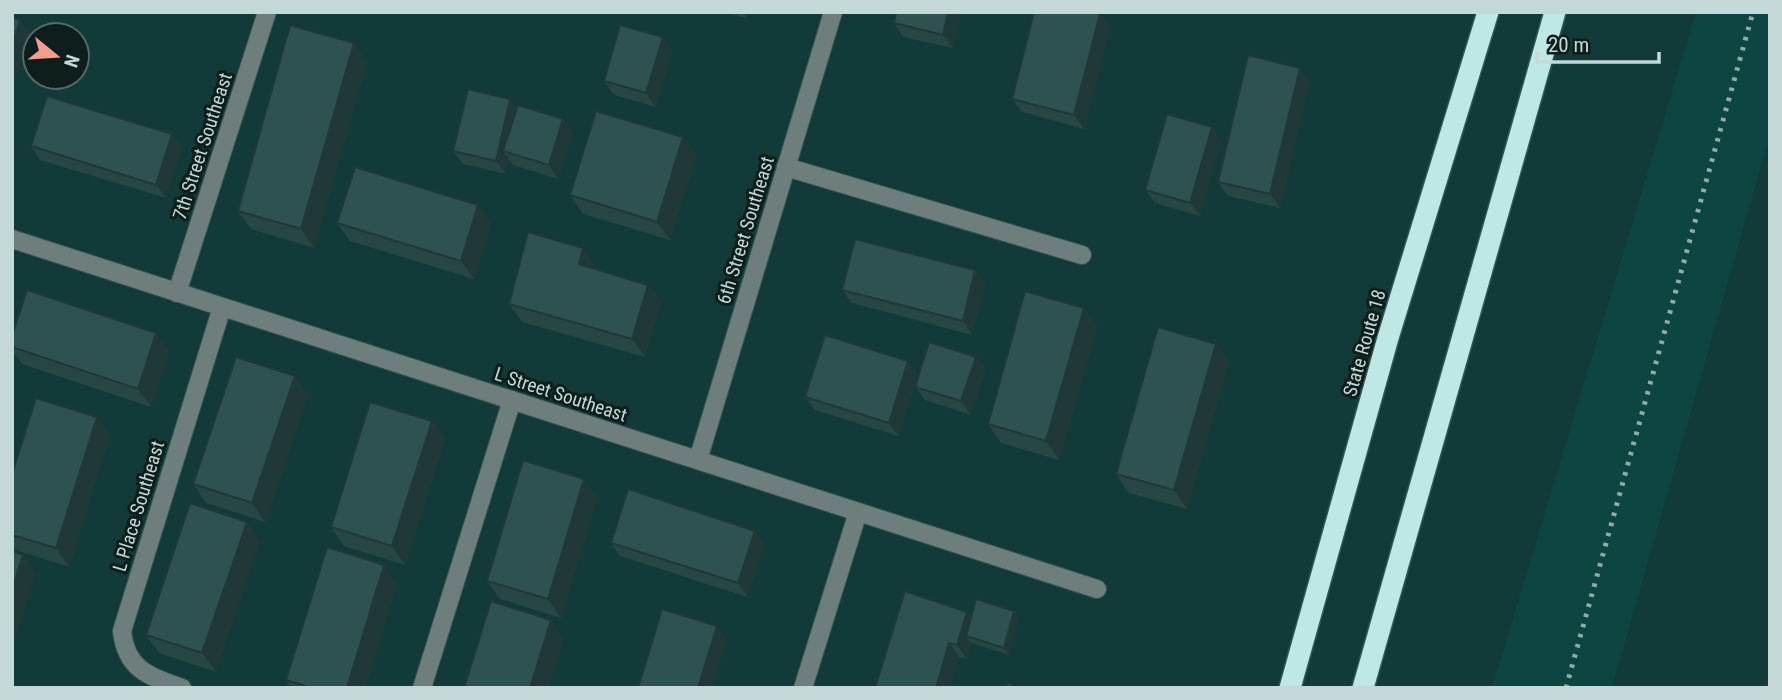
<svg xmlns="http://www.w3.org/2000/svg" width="1782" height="700" font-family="'Roboto Condensed',sans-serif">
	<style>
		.built { fill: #0d4543 }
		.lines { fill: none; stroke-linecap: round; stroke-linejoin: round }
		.minor-casing { stroke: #315755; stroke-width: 20 }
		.highway-casing { stroke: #315755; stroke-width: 24 }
		.minor { stroke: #6e7e7d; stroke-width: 18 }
		.highway { stroke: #bfe7e4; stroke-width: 21 }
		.rail { stroke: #90aba9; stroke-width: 5; stroke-dasharray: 3.5 7; stroke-linecap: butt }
		.wall { fill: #274745 }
		.shaded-wall { fill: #203938 }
		.building { fill: #2d5250; stroke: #203938; stroke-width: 2 }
		.labels { text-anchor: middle; stroke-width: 6; stroke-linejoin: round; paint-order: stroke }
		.street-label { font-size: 19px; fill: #c4d9d7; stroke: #0d1e1d }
	</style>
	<rect width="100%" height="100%" fill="#113a38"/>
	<path class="built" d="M1696,12H1770V135L1612,688H1492Z"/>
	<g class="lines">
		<defs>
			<g id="minor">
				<path d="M786,167L1082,255"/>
				<path d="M12,239L1097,589"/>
				<path d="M177,293L267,12"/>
				<path d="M698,460L833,12"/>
				<path d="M182,688C148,676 126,669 122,631L222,307"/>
				<path d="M422,688L512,400"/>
				<path d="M803,688L858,512"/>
			</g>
			<g id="highway">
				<path d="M1290,688L1388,338L1488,12"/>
				<path d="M1363,688L1555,12"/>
			</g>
		</defs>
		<use href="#minor" class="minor-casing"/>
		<use href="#highway" class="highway-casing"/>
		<use href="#minor" class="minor"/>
		<use href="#highway" class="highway"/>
		<path class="rail" d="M1566,688L1753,12"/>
	</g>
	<g class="wall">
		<path d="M723,12H748L747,18Z"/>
		<path d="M896,12H961L953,48L903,37L894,23Z"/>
		<path d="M1100,14L1110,28L1084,129L1022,112L1012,99Z"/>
		<path d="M672,50L656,107L614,95L604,81Z"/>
		<path d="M367,62L314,248L251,229L238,211Z"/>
		<path d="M1300,68L1309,82L1280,208L1228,196L1218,182Z"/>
		<path d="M563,119L573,133L558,179L513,165L509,159L506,174L463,164L453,151Z"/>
		<path d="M172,134L182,148L166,198L40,160L31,146Z"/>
		<path d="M683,137L696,156L670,240L583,214L570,195Z"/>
		<path d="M1221,141L1200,216L1155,203L1145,190Z"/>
		<path d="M337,223L491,224L474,279L350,241Z"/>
		<path d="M596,267V269L648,285L661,303L645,357L522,322L509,304Z"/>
		<path d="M975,270L985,284L972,335L852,303L842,290Z"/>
		<path d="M1084,308L1097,326L1059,460L1001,443L988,424Z"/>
		<path d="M12,336L169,352L151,407L22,364L12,350Z"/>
		<path d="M1216,344L1229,362L1187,509L1129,493L1116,474Z"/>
		<path d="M976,357L986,371L971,415L925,400L915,387Z"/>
		<path d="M918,375L898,436L815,410L805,397Z"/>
		<path d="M295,376L308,395L265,522L206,503L193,484Z"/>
		<path d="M432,421L445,440L405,565L344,546L331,527Z"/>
		<path d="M110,435L69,567L12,549V474Z"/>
		<path d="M597,498L561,618L500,599L487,581Z"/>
		<path d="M755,531L764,544L747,597L620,556L611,543Z"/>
		<path d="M260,541L216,672L159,653L146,635Z"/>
		<path d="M397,584L365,688H291L286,680Z"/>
		<path d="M1014,611L1019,618L1009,655L971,643L967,659L959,657L875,688L967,612L971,618Z"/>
	</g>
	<g class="shaded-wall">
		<path d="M743,12H748L747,18Z"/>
		<path d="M948,12H961L953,48L943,35Z"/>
		<path d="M1100,14L1110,28L1084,129L1074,115Z"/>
		<path d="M20,20L30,33L12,88V44Z"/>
		<path d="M663,37L672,50L656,107L646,93Z"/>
		<path d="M354,43L367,62L314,248L301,229Z"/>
		<path d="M1300,68L1309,82L1280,208L1270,194Z"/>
		<path d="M510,99L520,113L503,151L509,159L506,174L496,161Z"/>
		<path d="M563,119L573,133L558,179L549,165Z"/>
		<path d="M1212,127L1221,141L1200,216L1190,203Z"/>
		<path d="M172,134L182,148L166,198L156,185Z"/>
		<path d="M683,137L696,156L670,240L657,222Z"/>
		<path d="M478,205L491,224L474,279L461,261Z"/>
		<path d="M583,248L596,267L592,282L579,264Z"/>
		<path d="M975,270L985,284L972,335L963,321Z"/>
		<path d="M648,285L661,303L645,357L632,339Z"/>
		<path d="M1084,308L1097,326L1059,460L1046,441Z"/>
		<path d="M156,333L169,352L151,407L138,389Z"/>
		<path d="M1216,344L1229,362L1187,509L1174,490Z"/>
		<path d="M976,357L986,371L971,415L961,401Z"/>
		<path d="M908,361L918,375L898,436L889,423Z"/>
		<path d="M295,376L308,395L265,522L252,503Z"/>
		<path d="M97,417L110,435L69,567L56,548Z"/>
		<path d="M432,421L445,440L405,565L392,546Z"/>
		<path d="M584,479L597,498L561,618L548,599Z"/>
		<path d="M247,522L260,541L216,672L202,653Z"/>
		<path d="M755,531L764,544L747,597L738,583Z"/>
		<path d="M23,555L36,573L12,650V590Z"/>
		<path d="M384,565L397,584L365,688H347Z"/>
		<path d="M1014,611L1019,618L1009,655L1004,648Z"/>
		<path d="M967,612L976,625L966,636L971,643L967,659L957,645Z"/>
		<path d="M551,620L564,639L549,688H530Z"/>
		<path d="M717,626L727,640L712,688H698Z"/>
		<path d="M949,643L959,657L950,688H936Z"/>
	</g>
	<g class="building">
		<path d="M896,12H948L943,35L894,23Z"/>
		<path d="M1034,12H1094L1100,14L1074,115L1012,99Z"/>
		<path d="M12,17L20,20L12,44Z"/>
		<path d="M290,25L354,43L301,229L238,211Z"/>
		<path d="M620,25L663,37L646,93L604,81Z"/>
		<path d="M1248,55L1300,68L1270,194L1218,182Z"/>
		<path d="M468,89L510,99L496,161L453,151Z"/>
		<path d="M47,96L172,134L156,185L31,146Z"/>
		<path d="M518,105L563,119L549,165L503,151Z"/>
		<path d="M596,111L683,137L657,222L570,195Z"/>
		<path d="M1167,114L1212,127L1190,203L1145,190Z"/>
		<path d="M355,167L478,205L461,261L337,223Z"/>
		<path d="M528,232L583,248L579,264L648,285L632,339L509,304Z"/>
		<path d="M855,239L975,270L963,321L842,290Z"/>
		<path d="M27,290L156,333L138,389L12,347V336Z"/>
		<path d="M1025,291L1084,308L1046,441L988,424Z"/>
		<path d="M1158,327L1216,344L1174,490L1116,474Z"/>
		<path d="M825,335L908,361L889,423L805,397Z"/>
		<path d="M929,342L976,357L961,401L915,387Z"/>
		<path d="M236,357L295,376L252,503L193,484Z"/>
		<path d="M36,398L97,417L56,548L12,535V474Z"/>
		<path d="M370,402L432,421L392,546L331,527Z"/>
		<path d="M523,460L584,479L548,599L487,581Z"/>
		<path d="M628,489L755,531L738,583L611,543Z"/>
		<path d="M190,503L247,522L202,653L146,635Z"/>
		<path d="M327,547L384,565L347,688H312L286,680Z"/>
		<path d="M12,551L23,555L12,590Z"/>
		<path d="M905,591L967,612L957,645L949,643L936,688H875Z"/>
		<path d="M976,599L1014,611L1004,648L966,636Z"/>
		<path d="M491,601L551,620L530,688H464Z"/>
		<path d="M662,609L717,626L698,688H638Z"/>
		<path d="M1770,676V688H1766Z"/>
		<path d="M1007,683L1022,688H1006Z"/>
	</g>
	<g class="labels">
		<g class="street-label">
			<text transform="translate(202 146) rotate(-72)" y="7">7th Street Southeast</text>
			<text transform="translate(745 230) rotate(-73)" y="7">6th Street Southeast</text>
			<text transform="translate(1364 343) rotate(-74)" y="7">State Route 18</text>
			<text transform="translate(561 394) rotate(18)" y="7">L Street Southeast</text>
			<text transform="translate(138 506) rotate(-73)" y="7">L Place Southeast</text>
		</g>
	</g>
	<rect width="1782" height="700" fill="none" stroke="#c4d9d7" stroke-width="28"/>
	<g transform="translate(56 56) rotate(108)"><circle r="33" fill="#0d1e1d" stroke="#566967" stroke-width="2"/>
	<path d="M0-5L12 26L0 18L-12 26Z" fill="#f59d8f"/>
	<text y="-10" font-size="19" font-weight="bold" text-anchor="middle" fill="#c4d9d7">N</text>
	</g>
	<path d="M1537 52v10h122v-10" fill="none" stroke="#c4d9d7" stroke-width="3.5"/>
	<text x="1548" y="52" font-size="21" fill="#c4d9d7" stroke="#0d1e1d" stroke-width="5" paint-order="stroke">20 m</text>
</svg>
